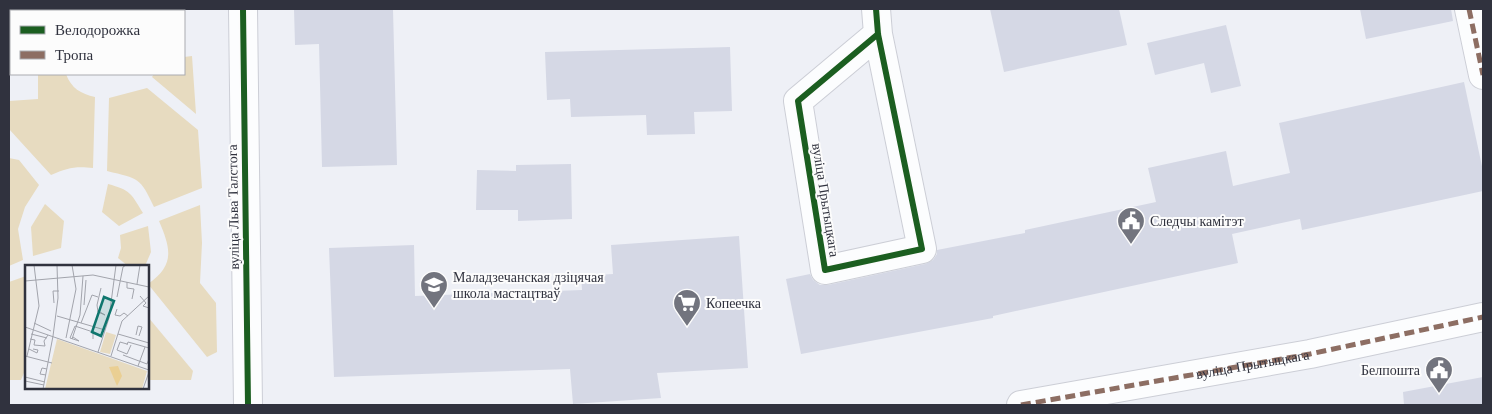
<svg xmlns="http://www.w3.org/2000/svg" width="1492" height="414" font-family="'Times New Roman',serif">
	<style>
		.green { fill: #e7dbc0 }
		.building { fill: #d5d8e5 }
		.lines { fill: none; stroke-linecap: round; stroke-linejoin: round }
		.street-casing { stroke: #ccced6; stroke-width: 30 }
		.street { stroke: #fcfdfe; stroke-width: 28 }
		.quiet { stroke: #8d6e63; stroke-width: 5; stroke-dasharray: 10 5; stroke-linecap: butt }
		.cycleway-casing { stroke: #fcfcfc; stroke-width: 9 }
		.cycleway { stroke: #1b5e20; stroke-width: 6 }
		.labels { text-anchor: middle; stroke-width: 4; stroke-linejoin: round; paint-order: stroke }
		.street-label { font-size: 14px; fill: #30323e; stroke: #fcfcfc }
		.poi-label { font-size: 14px; fill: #30323e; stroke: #fcfcfc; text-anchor: start }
		.inset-road { fill: none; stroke: #a2a4ac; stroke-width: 1 }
		.view { fill: #0f766e; fill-opacity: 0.15; stroke: #0f766e; stroke-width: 2.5 }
		.inset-edge { fill: none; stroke: #30323e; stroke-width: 2.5 }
	</style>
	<rect width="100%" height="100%" fill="#eef0f6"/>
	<g class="green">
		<path d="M192,56L196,114L152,77L154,74H184V57Z"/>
		<path d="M38,74H66C71,88 81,94 95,97L93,168C75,166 67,168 51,175L9,129V101L38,99Z"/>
		<path d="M147,88L198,130L202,188L154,207C140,177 139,179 107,171L109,98Z"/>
		<path d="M9,158L19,160L39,185L25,207L18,229L23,260L9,266Z"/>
		<path d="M108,184C130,190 131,193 143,213L119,226L102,212Z"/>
		<path d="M45,204L64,221L61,248L33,256L31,227Z"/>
		<path d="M200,205L202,243L200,283L216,303L217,352L207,357L148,284C175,265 171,249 159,221Z"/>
		<path d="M148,226L151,252L145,266H128L118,258L121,248L120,235Z"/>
		<path d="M26,276V368L21,380H9V282Z"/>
		<path d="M148,317L193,371L191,380H148Z"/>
	</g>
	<g class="building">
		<path d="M294,9H393L397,165L322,167L319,44L295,45Z"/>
		<path d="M990,9H1119L1127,45L1004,72Z"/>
		<path d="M1360,9H1451L1453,21L1366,39Z"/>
		<path d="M1226,25L1241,86L1211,93L1204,63L1155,75L1147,43Z"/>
		<path d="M730,47L732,111L694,112L695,134L647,135L646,115L571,117L570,99L547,100L545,52Z"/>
		<path d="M1464,82L1483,171V191L1302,230L1300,219L1232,234L1238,263L993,316V318L801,354L786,279L810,274L813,280L820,285H828L925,264L933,260L937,254V250L1025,233V230L1156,202L1148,168L1226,151L1233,186L1290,173L1279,123Z"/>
		<path d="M571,164L572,219L518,221V210H476L477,170L516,171V165Z"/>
		<path d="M739,236L748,368L657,373L661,398L573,404L570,369L334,377L329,248L414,245L415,296L582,290L581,276L613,274L611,245Z"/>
		<path d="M1483,377V405H1404L1403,392Z"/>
	</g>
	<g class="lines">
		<defs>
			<g id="street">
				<path d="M243,9L248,405"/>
				<path d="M876,9L878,34L922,249L825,270L798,101L878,34"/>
				<path d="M1469,9L1483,75"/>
				<path id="s1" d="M1021,405L1310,354L1483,317"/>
			</g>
		</defs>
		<use href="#street" class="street-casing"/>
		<use href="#street" class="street"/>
		<g class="quiet">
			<path d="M1469,9L1483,75"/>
			<path d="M1021,405L1310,354L1483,317"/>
		</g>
		<defs>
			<g id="cycleway">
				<path d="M243,9L248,405"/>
				<path d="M876,9L878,34L922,249L825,270L798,101L878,34"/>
			</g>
		</defs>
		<use href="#cycleway" class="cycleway-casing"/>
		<use href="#cycleway" class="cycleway"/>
	</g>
	<defs>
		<symbol id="civic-pin" viewBox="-11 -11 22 30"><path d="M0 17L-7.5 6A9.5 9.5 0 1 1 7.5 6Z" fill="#72747e" stroke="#fcfcfc"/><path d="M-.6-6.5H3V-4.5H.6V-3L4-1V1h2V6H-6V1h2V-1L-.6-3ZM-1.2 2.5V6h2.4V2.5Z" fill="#fff"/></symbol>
		<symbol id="school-pin" viewBox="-11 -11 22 30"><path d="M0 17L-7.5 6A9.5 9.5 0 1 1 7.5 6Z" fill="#72747e" stroke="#fcfcfc"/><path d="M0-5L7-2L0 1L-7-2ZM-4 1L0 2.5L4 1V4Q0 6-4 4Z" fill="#fff"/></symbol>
		<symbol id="supermarket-pin" viewBox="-11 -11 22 30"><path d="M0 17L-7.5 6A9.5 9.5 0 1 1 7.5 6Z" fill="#72747e" stroke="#fcfcfc"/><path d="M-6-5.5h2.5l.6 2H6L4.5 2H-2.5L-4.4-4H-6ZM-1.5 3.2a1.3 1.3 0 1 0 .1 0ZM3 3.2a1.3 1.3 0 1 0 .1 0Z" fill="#fff"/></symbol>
	</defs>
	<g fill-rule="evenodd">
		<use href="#civic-pin" x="1115" y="205" width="32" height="43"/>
		<use href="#school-pin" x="418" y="269" width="32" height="43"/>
		<use href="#supermarket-pin" x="671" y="287" width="32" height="43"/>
		<use href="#civic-pin" x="1423" y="354" width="32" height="43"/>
	</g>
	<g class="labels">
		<g class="street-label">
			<text transform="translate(826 200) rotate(81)" y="5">вуліца Прытыцкага</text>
			<text transform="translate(233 207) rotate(-91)" y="5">вуліца Льва Талстога</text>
			<text dy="5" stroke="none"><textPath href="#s1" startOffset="235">вуліца Прытыцкага</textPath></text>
		</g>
		<g class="poi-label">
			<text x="1150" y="226">Следчы камітэт</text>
			<text x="453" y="282">Маладзечанская дзіцячая<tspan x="453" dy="16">школа мастацтваў</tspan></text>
			<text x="706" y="308">Копеечка</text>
			<text x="1420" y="375" text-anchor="end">Белпошта</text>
		</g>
	</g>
	<g transform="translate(25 265)">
		<rect width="124" height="124" fill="#eef0f6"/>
		<path d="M81,67L91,70L85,89L75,87ZM32,74L122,106L117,124H20Z" fill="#e7dbc0"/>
		<path d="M93,101L97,111L92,121L84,102Z" fill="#eacf93"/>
		<path class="inset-road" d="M0,16L68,10L124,22M102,17V23L109,24L107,34M112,19L115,0M115,31L121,38L118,41L124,43M92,32L98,2L101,0M29,38L28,26H34M59,40L61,15M92,44L90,50L95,51L99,48L103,51M75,47L80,50L73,47L72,40L76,23M32,51L80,65M9,58L26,66M56,58L67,30L73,32M0,62L124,105M6,69L22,73M93,69L124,78M111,70L113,61L117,62L114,71M28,71L33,33L32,0M48,72L54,76L45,73L50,61L68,67V74M41,73L51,24L47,0M5,74L10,75L9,80L20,81L19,76L23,70M47,74L55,50L58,11M102,79L95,77L92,85L102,89L106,80M102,80L103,77L124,83M4,84L12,88L13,85L8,84M73,87L84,53L91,0M98,90L122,99L124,94M0,91L27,98M2,91L14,41L9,0M86,91L97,56L124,31M113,101L120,82M21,110L15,109L17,103L22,104M0,112L20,117M0,116L19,120M18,124L28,71M118,124L124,107"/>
		<path class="view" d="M79,32L89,36L76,71L67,67Z"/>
		<rect width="124" height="124" class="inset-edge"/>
	</g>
	<rect width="1492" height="414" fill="none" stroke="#30323e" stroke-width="20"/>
	<rect x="10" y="10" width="175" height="65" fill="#fcfcfc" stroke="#aaabb0"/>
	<rect x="20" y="26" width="25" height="8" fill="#1b5e20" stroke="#aaabb0"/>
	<text x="55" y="35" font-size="15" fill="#30323e">Велодорожка</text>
	<rect x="20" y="51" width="25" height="8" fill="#8d6e63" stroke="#aaabb0"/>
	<text x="55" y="60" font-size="15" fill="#30323e">Тропа</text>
</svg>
